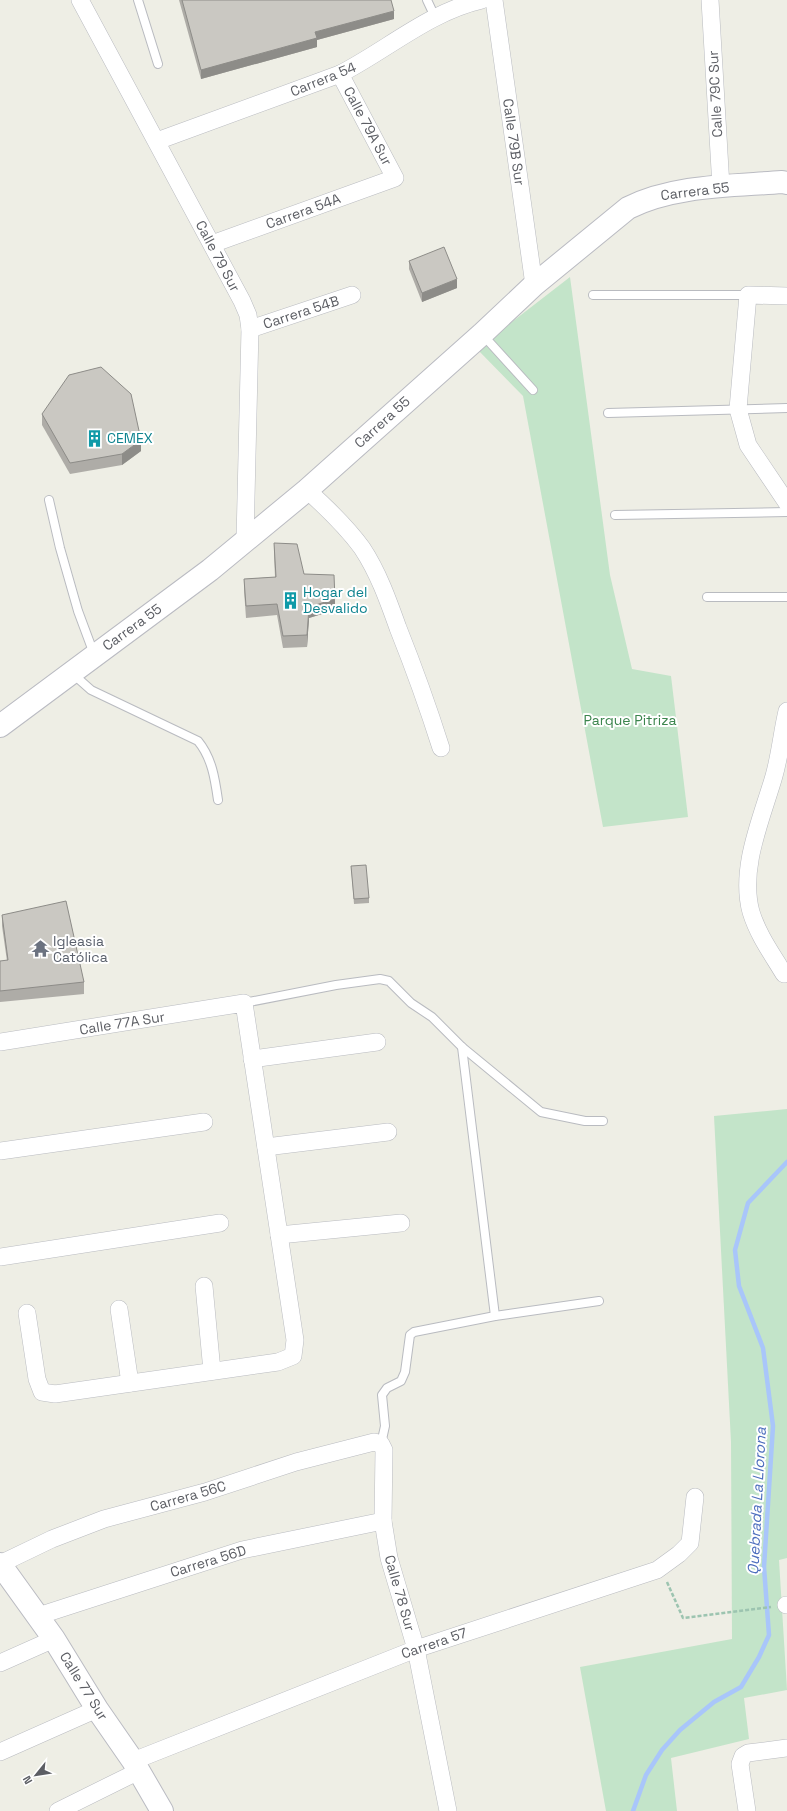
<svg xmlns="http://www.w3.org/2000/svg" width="787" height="1811" font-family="'Space Grotesk',sans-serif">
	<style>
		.green { fill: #c3e4c9 }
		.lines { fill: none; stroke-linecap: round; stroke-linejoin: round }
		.stream { stroke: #a9c6fa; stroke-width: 4.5 }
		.lane-casing { stroke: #b9bbc0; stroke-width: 10 }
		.street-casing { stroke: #b9bbc0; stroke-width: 18 }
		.secondary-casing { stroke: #babbc2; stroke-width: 24 }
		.path { stroke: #9cc4b0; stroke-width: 2.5; stroke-dasharray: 4 2; stroke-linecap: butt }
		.lane { stroke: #fff; stroke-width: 8 }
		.street { stroke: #fff; stroke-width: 17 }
		.secondary { stroke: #fff; stroke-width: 22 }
		.wall { fill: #aeaca7 }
		.shaded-wall { fill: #8d8c88 }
		.building { fill: #cac8c2; stroke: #8d8c88 }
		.labels { text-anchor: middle; stroke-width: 4; stroke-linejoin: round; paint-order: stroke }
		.street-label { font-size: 14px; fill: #5c5e64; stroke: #fff }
		.culture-label { font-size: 14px; fill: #0d838f; stroke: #fff; text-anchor: start }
		.park-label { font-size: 14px; fill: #3b854d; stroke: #fff }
		.worship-label { font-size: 14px; fill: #5b616d; stroke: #fff; text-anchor: start }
		.water-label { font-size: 15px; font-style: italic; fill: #4c6dbd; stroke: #fff }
	</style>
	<rect width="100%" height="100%" fill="#eeeee5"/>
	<g class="green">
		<path d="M570,277L610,575L632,669L671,676L688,817L603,827L523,396L477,349Z"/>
		<path d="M787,1109V1558L779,1560L787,1690L744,1698L749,1739L671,1758L677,1811H606L580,1667L732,1639L731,1442L714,1116Z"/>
	</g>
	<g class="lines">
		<path class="stream" d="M633,1811L646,1775L662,1750L680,1730L714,1702L741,1687L759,1657L769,1635L764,1567L773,1426L763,1348L739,1286L735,1250L748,1203L787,1162"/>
		<defs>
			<g id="lane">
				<path d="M138,0L158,64"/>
				<path d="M427,0L435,17"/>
				<path d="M593,295H748"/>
				<path d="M483,335L533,390"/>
				<path d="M608,413L787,408"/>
				<path d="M49,500L60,548L78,611L94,654"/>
				<path d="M615,515L787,512"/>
				<path d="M707,597H787"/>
				<path d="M73,674L91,690L198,741C212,758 215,779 218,800"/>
				<path d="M244,1003L336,985L380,979L389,981L411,1003L432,1017L462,1047L541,1112L585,1121H603"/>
				<path d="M462,1047L495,1316"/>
				<path d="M381,1444L385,1426L382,1395L387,1388L401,1381L405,1372L410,1335L414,1332L495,1316L599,1301"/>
			</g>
			<g id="street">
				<path d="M80,0L242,301L248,315L250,329L245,540"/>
				<path d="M494,0L534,285"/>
				<path d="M710,0L721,187"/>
				<path d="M157,141L340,74C387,50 429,12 482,0"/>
				<path d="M212,244L395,178L340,74"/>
				<path d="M787,296L748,295L738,409L748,445L787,503"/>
				<path d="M250,329L352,295"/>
				<path d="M307,490C327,508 346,526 362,548C378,572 388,600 398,628C414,668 428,707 441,748"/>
				<path d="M784,974C772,954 758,935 751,912C739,868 762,818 774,776C780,755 782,732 787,711"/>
				<path d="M0,1042L244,1003L295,1340L293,1356L278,1362L55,1394L42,1392L37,1379L27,1313"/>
				<path d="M252,1059L377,1042"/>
				<path d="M266,1147L388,1132"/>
				<path d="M0,1151L204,1122"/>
				<path d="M279,1235L401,1223"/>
				<path d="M0,1257L220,1223"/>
				<path d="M204,1286L212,1371"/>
				<path d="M119,1309L130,1383"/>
				<path d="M0,1564L52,1539L104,1519L205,1492L296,1462L374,1442L381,1444L384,1450L383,1521L389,1558L416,1649L448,1811"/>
				<path d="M786,1605H787"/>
				<path d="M38,1616L242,1550L383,1521"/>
				<path d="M0,1663L54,1639"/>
				<path d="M0,1752L97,1709"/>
				<path d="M133,1761L416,1649L657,1570L679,1554L690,1543L695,1497"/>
				<path d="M58,1811L139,1771"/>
				<path d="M747,1811L740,1764L743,1756L748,1753L787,1748"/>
			</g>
			<g id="secondary">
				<path d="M0,726L210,570L307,490L482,334L534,285L628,208C673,185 732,186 782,182L787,183"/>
				<path d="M0,1564L54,1639L97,1709L133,1761L162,1811"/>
			</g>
		</defs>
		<use href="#lane" class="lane-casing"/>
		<use href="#street" class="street-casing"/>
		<use href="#secondary" class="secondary-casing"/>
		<path class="path" d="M667,1582L683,1618L771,1607"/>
		<use href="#lane" class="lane"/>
		<use href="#street" class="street"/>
		<use href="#secondary" class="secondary"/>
	</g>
	<g class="wall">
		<path d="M179,0H391L394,19L317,40V47L201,79Z"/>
		<path d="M409,261L457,288L422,302L409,269Z"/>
		<path d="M42,414L141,451L122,465L70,474L42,425Z"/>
		<path d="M274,543L304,574L335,610L309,618L307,647L283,648L277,615L246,618L244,590V579L275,577L274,555Z"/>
		<path d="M351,866L369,898V903L354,904Z"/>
		<path d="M2,915L84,982V994L0,1002V961H7L2,926Z"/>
	</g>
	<g class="shaded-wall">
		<path d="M394,11V19L317,40V47L201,79V70L315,32Z"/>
		<path d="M457,279V288L422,302V293Z"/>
		<path d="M141,440V451L122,465V454Z"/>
		<path d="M335,599V610L309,618L307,647V635L309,607Z"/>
	</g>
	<g class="building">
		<path d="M182,0H391L394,11L315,32L317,38L201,70Z"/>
		<path d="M444,247L457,279L422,293L409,261Z"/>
		<path d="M101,367L131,394L141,440L122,454L70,463L42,414L69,375Z"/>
		<path d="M274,543L297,544L304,574L334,575L335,599L309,607L307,635L283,636L277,604L246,606L244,579L276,577Z"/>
		<path d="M366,865L369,898L354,899L351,866Z"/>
		<path d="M66,901L84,982L0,991V961L8,960L2,915Z"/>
	</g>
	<defs>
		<symbol id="building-bare" viewBox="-9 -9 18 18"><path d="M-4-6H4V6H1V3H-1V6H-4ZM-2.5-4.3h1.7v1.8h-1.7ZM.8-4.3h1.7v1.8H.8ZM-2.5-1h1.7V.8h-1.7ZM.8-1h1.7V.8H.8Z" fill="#0f9aa8" stroke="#fff" stroke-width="2.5" paint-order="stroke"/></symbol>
		<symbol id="temple-bare" viewBox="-9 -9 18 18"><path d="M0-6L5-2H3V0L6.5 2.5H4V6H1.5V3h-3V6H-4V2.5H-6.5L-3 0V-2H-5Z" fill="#6b7280" stroke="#fff" stroke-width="2.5" paint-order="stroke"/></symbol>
	</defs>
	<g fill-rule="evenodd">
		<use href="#building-bare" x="82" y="426" width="25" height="25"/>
		<use href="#building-bare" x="278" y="588" width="25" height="25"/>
		<use href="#temple-bare" x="28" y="936" width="25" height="25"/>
	</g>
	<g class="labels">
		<g class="street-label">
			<text transform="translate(323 79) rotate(-22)" y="5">Carrera 54</text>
			<text transform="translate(715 94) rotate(-93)" y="5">Calle 79C Sur</text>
			<text transform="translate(368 126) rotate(62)" y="5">Calle 79A Sur</text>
			<text transform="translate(514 142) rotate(82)" y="5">Calle 79B Sur</text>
			<text transform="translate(695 191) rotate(-7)" y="5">Carrera 55</text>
			<text transform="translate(303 211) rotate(-20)" y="5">Carrera 54A</text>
			<text transform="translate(218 256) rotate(62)" y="5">Calle 79 Sur</text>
			<text transform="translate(301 312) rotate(-18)" y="5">Carrera 54B</text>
			<text transform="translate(382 422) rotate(-42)" y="5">Carrera 55</text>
			<text transform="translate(132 627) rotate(-36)" y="5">Carrera 55</text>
			<text transform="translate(122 1023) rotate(-9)" y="5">Calle 77A Sur</text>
			<text transform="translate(188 1496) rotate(-16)" y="5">Carrera 56C</text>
			<text transform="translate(208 1561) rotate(-17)" y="5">Carrera 56D</text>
			<text transform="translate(400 1593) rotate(74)" y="5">Calle 78 Sur</text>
			<text transform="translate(434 1643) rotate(-19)" y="5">Carrera 57</text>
			<text transform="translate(84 1686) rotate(58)" y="5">Calle 77 Sur</text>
		</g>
		<g class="culture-label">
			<text x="107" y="443">CEMEX</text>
			<text x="303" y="597">Hogar del<tspan x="303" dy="16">Desvalido</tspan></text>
		</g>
		<g class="park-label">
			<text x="630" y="725">Parque Pitriza</text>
		</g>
		<g class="worship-label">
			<text x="53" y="946">Igleasia<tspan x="53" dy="16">Católica</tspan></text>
		</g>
		<g class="water-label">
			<text transform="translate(757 1501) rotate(-87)" y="5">Quebrada La Llorona</text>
		</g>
	</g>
	<g transform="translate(36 1775) rotate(240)" stroke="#ffffff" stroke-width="3" paint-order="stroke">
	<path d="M0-3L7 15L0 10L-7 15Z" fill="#5c5e64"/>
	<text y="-6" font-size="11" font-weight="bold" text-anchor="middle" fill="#5c5e64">N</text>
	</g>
</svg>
